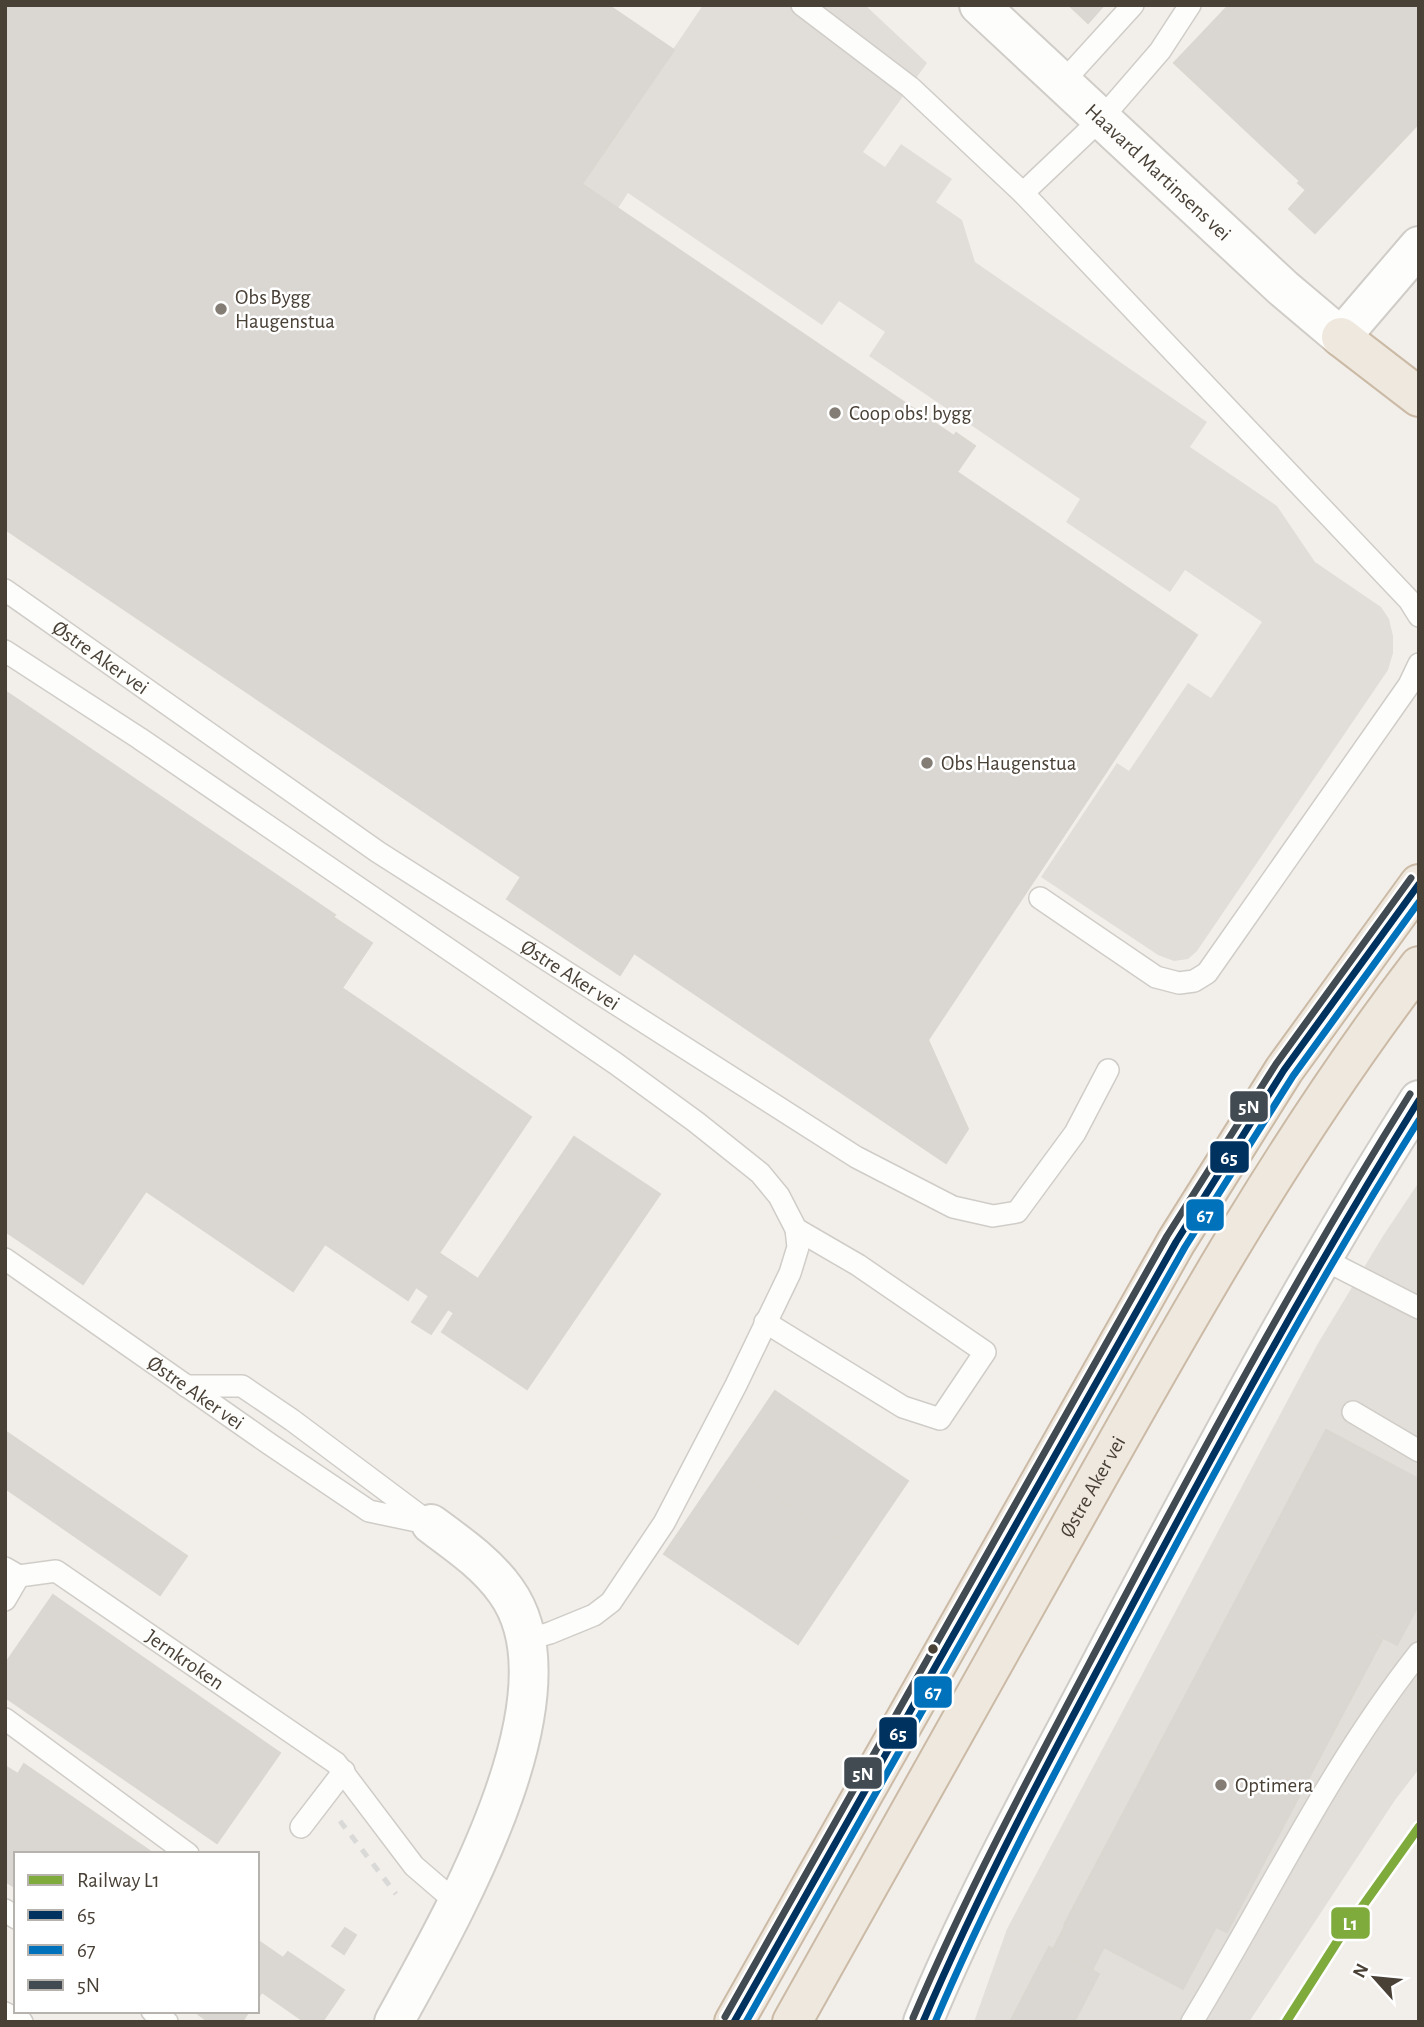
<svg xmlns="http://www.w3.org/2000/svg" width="1424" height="2027" font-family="'Alegreya Sans',sans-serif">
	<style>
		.industrial { fill: #e2ded9 }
		.parking { fill: #e1deda }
		.building { fill: #dad6d2; stroke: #dad6d0; stroke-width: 2 }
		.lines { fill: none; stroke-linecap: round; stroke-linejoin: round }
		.service-casing { stroke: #d0cdc8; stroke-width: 24 }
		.minor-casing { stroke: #d0cdc8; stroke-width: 42 }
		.tertiary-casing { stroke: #d0cdc8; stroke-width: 42 }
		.trunk-casing { stroke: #cbbaa5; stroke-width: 42 }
		.service { stroke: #fdfdfc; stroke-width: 21 }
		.minor { stroke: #fdfdfc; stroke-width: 38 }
		.tertiary { stroke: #fdfdfc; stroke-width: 38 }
		.trunk { stroke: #efe8de; stroke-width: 38 }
		.rail { stroke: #d9d9d8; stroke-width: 5; stroke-dasharray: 9 9; stroke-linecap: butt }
		.bus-1-casing { stroke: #fff; stroke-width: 12 }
		.bus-2-casing { stroke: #fff; stroke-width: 12 }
		.bus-3-casing { stroke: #fff; stroke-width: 12 }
		.bus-1 { stroke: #003260; stroke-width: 7 }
		.bus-2 { stroke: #0072bc; stroke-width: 7 }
		.bus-3 { stroke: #424a52; stroke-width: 7 }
		.rail-1-casing { stroke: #fff; stroke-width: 14 }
		.rail-1 { stroke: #7fab3d; stroke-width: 9 }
		.poi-dot { fill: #847d75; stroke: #fff; stroke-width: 2.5 }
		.bus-dot { fill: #494036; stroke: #fff; stroke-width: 2.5 }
		.labels { text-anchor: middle; stroke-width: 5; stroke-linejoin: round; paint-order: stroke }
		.street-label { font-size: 21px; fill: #494036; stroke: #fff }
		.poi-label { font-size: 21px; fill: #494036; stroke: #fff; text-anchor: start }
		.line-badge { stroke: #fff; stroke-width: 2.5 }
		.badge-label { font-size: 19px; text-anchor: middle; font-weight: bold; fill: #fff }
	</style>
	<rect width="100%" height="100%" fill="#f2efeb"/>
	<path class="industrial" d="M1419,1182V1769L1395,1800L1249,2022H974L1007,1929L1317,1345L1383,1236Z"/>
	<path class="parking" d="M703,5H865L927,63L863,152L885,167L901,144L952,179L936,202L962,220L975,262L1207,422L1190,447L1277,506L1315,562L1381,607L1389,619L1393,636V653L1388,670L1197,951L1188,959L1174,961L1158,955L1041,877L1117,763L1129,771L1188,683L1211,698L1262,622L1185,570L1170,592L1066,522L1080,499L869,356L885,332L839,301L822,325L628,193L618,208L582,184Z"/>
	<g class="building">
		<path d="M5,5H608L674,50L582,184L954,436L956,433L975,446L957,472L1197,635L928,1040L968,1129L946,1163L634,953L620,975L507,899L521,877L5,529Z"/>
		<path d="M1069,5H1104L1088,23Z"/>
		<path d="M1229,5H1419V123L1315,233L1289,209L1306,190L1298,183L1300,181L1174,63Z"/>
		<path d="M5,691L335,915L333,917L372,943L342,988L531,1117L439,1253L478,1279L574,1137L660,1194L527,1389L442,1332L454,1313L448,1309L431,1334L412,1322L429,1296L416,1287L408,1300L325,1244L293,1291L146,1191L83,1284L5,1231Z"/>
		<path d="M775,1391L908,1481L859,1553L726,1463Z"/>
		<path d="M1326,1430L1419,1479V1604L1397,1645L1372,1632L1371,1634L1382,1640L1227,1932L1216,1927L1183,1989L1104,1947L1092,1970L1053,1949L1065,1926L1064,1925Z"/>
		<path d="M5,1431L187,1556L160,1595L5,1488Z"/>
		<path d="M726,1463L859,1553L798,1644L664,1554Z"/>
		<path d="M53,1595L280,1753L217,1843L5,1697V1664Z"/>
		<path d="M24,1764L154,1854H16V1888L5,1881V1766L18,1774Z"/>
		<path d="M345,1928L356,1935L344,1954L332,1946Z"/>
		<path d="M257,1940L283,1958L288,1952L344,1990L322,2022H305L262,1992L257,1999Z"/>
		<path d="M1049,1947L1099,1974L1074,2022H1010Z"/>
		<path d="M194,2011H249L242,2022H209Z"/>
	</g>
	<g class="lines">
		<defs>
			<g id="service">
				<path d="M802,5L910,87L1023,193L1409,600L1419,616"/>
				<path d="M1062,83L1133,5"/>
				<path d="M1023,193L1102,118L1160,51L1190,5"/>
				<path id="s1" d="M5,590L378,852L856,1157L953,1207L993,1216L1017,1212L1075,1133L1108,1070"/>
				<path d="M5,651L139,738L615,1063L696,1122L760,1173L779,1196L796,1229L798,1247L790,1273L736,1385L664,1523L611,1602L594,1615L550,1633L526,1640"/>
				<path d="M1040,898L1156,977L1179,983L1194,981L1207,973L1409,685L1419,664"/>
				<path d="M1321,1258L1419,1308"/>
				<path id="s2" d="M5,1259L271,1445L369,1511L431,1524"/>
				<path d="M765,1322L903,1407L940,1419L985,1352L858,1265L796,1229"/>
				<path d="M186,1386H242L292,1420L427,1521"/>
				<path d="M1353,1412L1419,1451"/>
				<path id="s3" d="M5,1568L19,1576L56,1571L336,1763L414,1866L457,1903"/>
				<path d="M5,1600L19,1576"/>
				<path d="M5,1719L188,1854"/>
				<path d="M301,1827L344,1771"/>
				<path d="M5,1910L16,1918"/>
				<path d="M152,2011L167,2022"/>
				<path d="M5,2013L22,2022"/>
				<path d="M1192,2022C1267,1899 1329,1767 1419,1653"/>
			</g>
			<path id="minor" d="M394,2022C447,1925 582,1696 506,1591C487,1564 458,1544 431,1524"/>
			<g id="tertiary">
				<path id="s4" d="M979,5L1283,288L1341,337L1419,246"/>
				<path d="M923,2022C977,1891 1047,1768 1112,1643C1210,1459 1306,1276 1419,1100"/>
			</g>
			<g id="trunk">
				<path d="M1341,337L1419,397"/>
				<path d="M734,2022L1176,1242L1284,1070L1419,884"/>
				<path id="s5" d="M792,2022C888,1849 985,1677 1082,1505C1185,1321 1290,1134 1419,966"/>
			</g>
		</defs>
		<use href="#service" class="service-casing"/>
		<use href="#minor" class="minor-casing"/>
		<use href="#tertiary" class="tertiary-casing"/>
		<use href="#trunk" class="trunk-casing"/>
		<use href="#service" class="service"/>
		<use href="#minor" class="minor"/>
		<use href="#tertiary" class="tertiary"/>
		<use href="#trunk" class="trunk"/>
		<path class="rail" d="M340,1821L396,1894"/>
		<defs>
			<g id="bus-1">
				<path d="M734,2022L1176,1242L1284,1070L1419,884"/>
				<path d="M923,2022C983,1882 1055,1749 1127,1615C1220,1441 1314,1268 1419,1100"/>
			</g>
			<g id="bus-2">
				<path d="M746,2022L1185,1247L1293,1076L1419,902"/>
				<path d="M935,2022C994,1883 1067,1750 1138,1616C1227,1448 1318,1281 1419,1120"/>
			</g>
			<g id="bus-3">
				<path d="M725,2017L1167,1236L1276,1064L1411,878"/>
				<path d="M913,2018C973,1878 1046,1745 1117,1611C1210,1436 1305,1262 1410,1094"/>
			</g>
		</defs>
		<use href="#bus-1" class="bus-1-casing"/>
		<use href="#bus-2" class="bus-2-casing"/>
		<use href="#bus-3" class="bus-3-casing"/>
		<use href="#bus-1" class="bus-1"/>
		<use href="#bus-2" class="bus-2"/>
		<use href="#bus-3" class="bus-3"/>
		<defs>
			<path id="rail-1" d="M1286,2022L1337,1942L1419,1827"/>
		</defs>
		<use href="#rail-1" class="rail-1-casing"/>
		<use href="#rail-1" class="rail-1"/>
	</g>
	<g class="poi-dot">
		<circle cx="221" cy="309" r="7"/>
		<circle cx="835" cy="413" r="7"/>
		<circle cx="927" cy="763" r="7"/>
		<circle cx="1221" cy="1785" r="7"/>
	</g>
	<circle class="bus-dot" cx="933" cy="1649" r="6"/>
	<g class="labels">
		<g class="street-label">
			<text dy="7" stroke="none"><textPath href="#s4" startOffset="245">Haavard Martinsens vei</textPath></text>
			<text dy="7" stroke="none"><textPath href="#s1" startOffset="117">Østre Aker vei</textPath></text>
			<text dy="7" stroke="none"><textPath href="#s1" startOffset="684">Østre Aker vei</textPath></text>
			<text dy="7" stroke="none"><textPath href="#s2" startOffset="233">Østre Aker vei</textPath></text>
			<text dy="7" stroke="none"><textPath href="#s5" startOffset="614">Østre Aker vei</textPath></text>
			<text dy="7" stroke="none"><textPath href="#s3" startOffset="210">Jernkroken</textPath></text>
		</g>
		<g class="poi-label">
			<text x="235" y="304">Obs Bygg<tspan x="235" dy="24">Haugenstua</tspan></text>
			<text x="849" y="420">Coop obs! bygg</text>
			<text x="941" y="770">Obs Haugenstua</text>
			<text x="1235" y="1792">Optimera</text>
		</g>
	</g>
	<g class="line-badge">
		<rect x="1229" y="1090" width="40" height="33" rx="7" fill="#424a52"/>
		<rect x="1209" y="1140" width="41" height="34" rx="7" fill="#003260"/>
		<rect x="1185" y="1198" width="40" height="34" rx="7" fill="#0072bc"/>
		<rect x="913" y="1675" width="40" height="34" rx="7" fill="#0072bc"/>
		<rect x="878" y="1716" width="40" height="34" rx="7" fill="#003260"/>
		<rect x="843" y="1756" width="40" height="34" rx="7" fill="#424a52"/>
		<rect x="1330" y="1906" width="41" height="34" rx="7" fill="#7fab3d"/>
	</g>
	<g class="badge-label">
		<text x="1249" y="1113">5N</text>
		<text x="1229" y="1164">65</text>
		<text x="1205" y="1222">67</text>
		<text x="933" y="1699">67</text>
		<text x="898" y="1740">65</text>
		<text x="863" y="1780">5N</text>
		<text x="1350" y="1930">L1</text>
	</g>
	<rect width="1424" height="2027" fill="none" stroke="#494036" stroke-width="14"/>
	<rect x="14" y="1852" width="245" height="161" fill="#ffffff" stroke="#b6b3af" stroke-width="2"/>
	<rect x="28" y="1875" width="35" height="10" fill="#7fab3d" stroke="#b6b3af" stroke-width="2"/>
	<text x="77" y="1887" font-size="21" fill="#494036">Railway L1</text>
	<rect x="28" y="1910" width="35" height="10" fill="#003260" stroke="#b6b3af" stroke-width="2"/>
	<text x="77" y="1922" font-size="21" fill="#494036">65</text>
	<rect x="28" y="1945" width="35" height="10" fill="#0072bc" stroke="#b6b3af" stroke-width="2"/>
	<text x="77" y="1957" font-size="21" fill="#494036">67</text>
	<rect x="28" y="1980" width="35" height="10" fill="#424a52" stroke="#b6b3af" stroke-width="2"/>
	<text x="77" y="1992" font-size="21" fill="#494036">5N</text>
	<g transform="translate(1375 1978) rotate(297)" stroke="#ffffff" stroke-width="5" paint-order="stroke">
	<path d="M0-5L12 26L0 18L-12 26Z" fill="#494036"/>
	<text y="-10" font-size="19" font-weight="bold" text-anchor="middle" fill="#494036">N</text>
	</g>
</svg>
